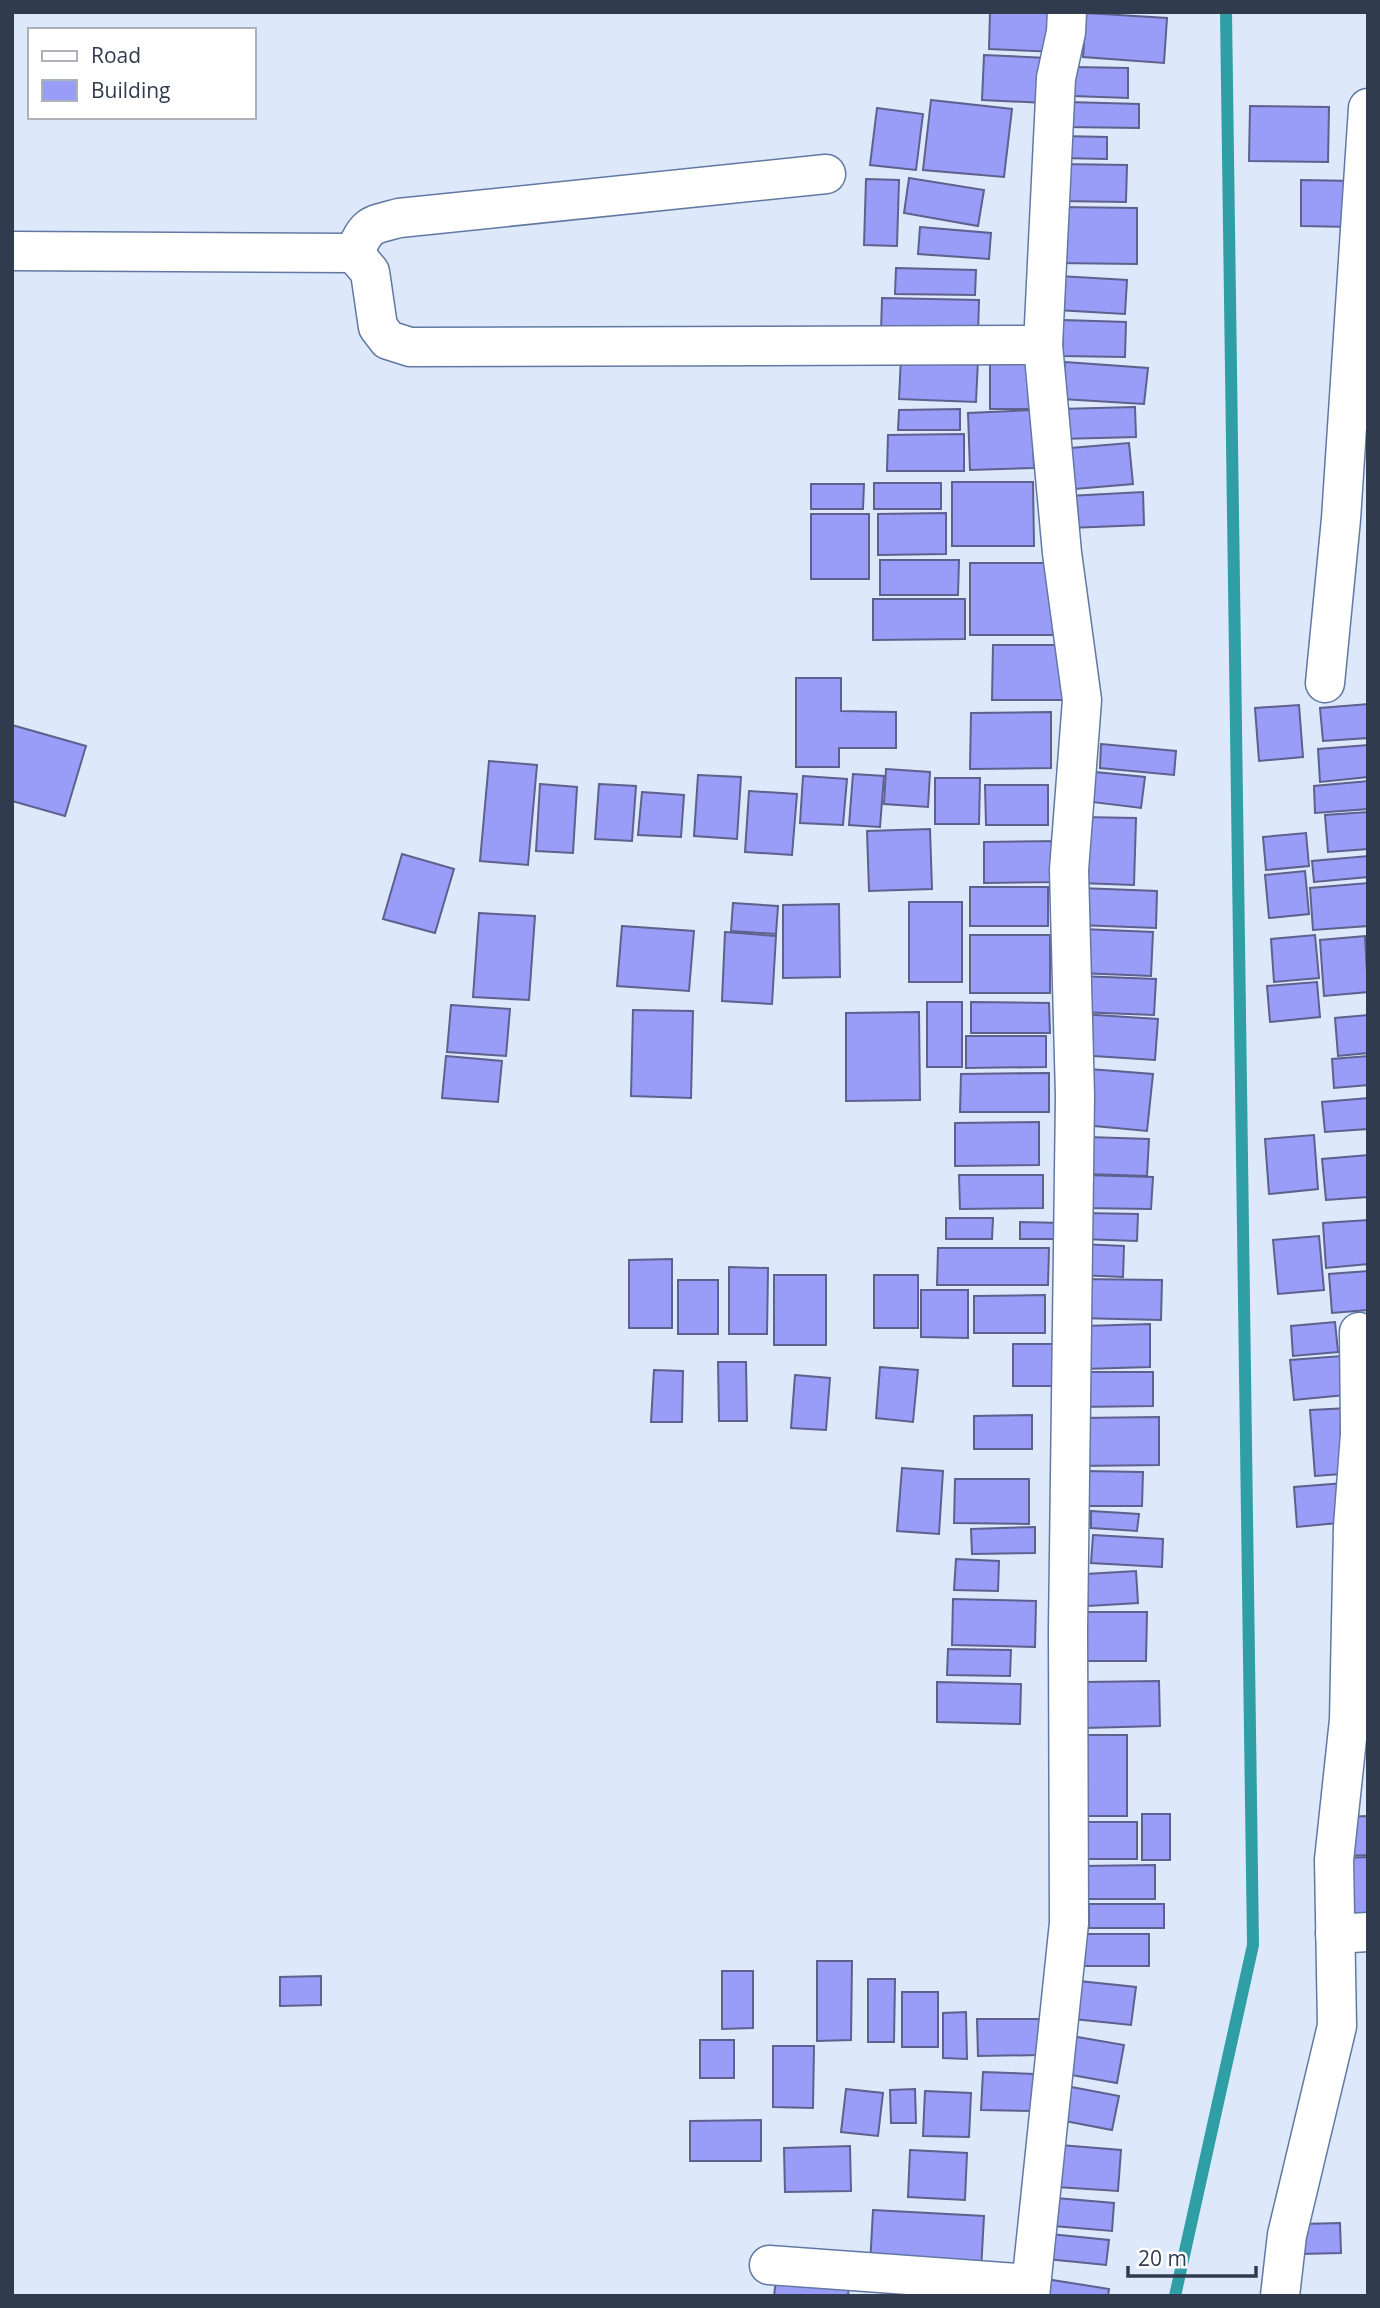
<svg xmlns="http://www.w3.org/2000/svg" width="1380" height="2308" font-family="'Open Sans',sans-serif">
	<style>
		.lines { fill: none; stroke-linecap: round; stroke-linejoin: round }
		.stream { stroke: #2f9ea5; stroke-width: 12 }
		.building { fill: #9a9df7; stroke: #5e608d; stroke-width: 2 }
		.minor-casing { stroke: #6179a2; stroke-width: 41 }
		.minor { stroke: #fff; stroke-width: 38 }
	</style>
	<rect width="100%" height="100%" fill="#dde8fb"/>
	<g class="lines">
		<path class="stream" d="M1175,2296L1253,1945L1226,12"/>
	</g>
	<g class="building">
		<path d="M990,12H1062L1059,52L989,49Z"/>
		<path d="M1086,13L1167,18L1164,63L1083,57Z"/>
		<path d="M984,55L1047,58L1045,103L982,100Z"/>
		<path d="M1074,67L1128,68V98L1073,96Z"/>
		<path d="M931,100L1012,109L1004,177L923,170Z"/>
		<path d="M1068,102L1139,104V128L1067,127Z"/>
		<path d="M1250,106L1329,107L1328,162L1249,161Z"/>
		<path d="M877,108L923,114L916,170L870,165Z"/>
		<path d="M1061,136L1107,137V159L1060,158Z"/>
		<path d="M1059,164L1127,165L1126,202L1059,201Z"/>
		<path d="M909,178L984,190L978,226L904,213Z"/>
		<path d="M866,179L899,180L897,246L864,245Z"/>
		<path d="M1301,180L1354,181L1353,227L1301,226Z"/>
		<path d="M1057,207L1137,208V264L1056,263Z"/>
		<path d="M920,227L991,233L989,259L918,254Z"/>
		<path d="M896,268L976,270L975,295L895,294Z"/>
		<path d="M1059,276L1127,280L1125,314L1057,310Z"/>
		<path d="M882,298L979,300L978,334L881,332Z"/>
		<path d="M1063,320L1126,322L1125,357L1062,356Z"/>
		<rect x="990" y="353" width="50" height="56"/>
		<path d="M901,357L978,360L976,402L899,399Z"/>
		<path d="M1065,362L1148,368L1144,404L1062,399Z"/>
		<path d="M1135,407L1136,437L1060,439L1059,409Z"/>
		<path d="M960,409V430H898L899,410Z"/>
		<path d="M1032,410L1034,468L970,470L968,413Z"/>
		<path d="M964,434V471H887L888,435Z"/>
		<path d="M1129,443L1133,484L1063,490L1059,449Z"/>
		<path d="M952,482H1033L1034,546H952Z"/>
		<rect x="874" y="483" width="67" height="26"/>
		<path d="M811,484H864L863,509H811Z"/>
		<path d="M1143,492L1144,525L1069,528L1068,496Z"/>
		<path d="M946,513V554L878,555V514Z"/>
		<rect x="811" y="514" width="58" height="65"/>
		<path d="M880,560H959L958,595H880Z"/>
		<path d="M970,563H1060L1059,635H970Z"/>
		<path d="M873,599H965V639L873,640Z"/>
		<path d="M993,645H1065V700H992Z"/>
		<path d="M796,678H841V711L896,712V748H839V767H796Z"/>
		<path d="M1368,704V738L1323,741L1320,708Z"/>
		<path d="M1299,705L1303,757L1259,761L1255,708Z"/>
		<path d="M1051,712V768L970,769L971,713Z"/>
		<path d="M12,725L86,746L65,816L12,801Z"/>
		<path d="M1101,744L1176,751L1174,775L1100,768Z"/>
		<path d="M1368,745V777L1320,782L1318,749Z"/>
		<path d="M489,761L537,765L528,865L480,861Z"/>
		<path d="M886,769L930,772L928,807L884,804Z"/>
		<path d="M1095,772L1145,777L1141,808L1092,802Z"/>
		<path d="M853,774L884,776L880,827L849,825Z"/>
		<path d="M698,775L741,777L737,839L694,836Z"/>
		<path d="M803,776L847,779L843,825L800,823Z"/>
		<path d="M935,778H980L979,824H935Z"/>
		<path d="M1368,781V809L1315,813L1314,786Z"/>
		<path d="M540,784L577,787L573,853L536,851Z"/>
		<path d="M599,784L636,786L632,841L595,839Z"/>
		<path d="M985,785H1048V825H986Z"/>
		<path d="M749,791L797,794L792,855L745,852Z"/>
		<path d="M642,792L684,795L681,837L638,835Z"/>
		<path d="M1368,812V849L1328,852L1325,815Z"/>
		<path d="M1081,817L1136,818L1134,885L1079,883Z"/>
		<path d="M930,829L932,889L869,891L867,831Z"/>
		<path d="M1306,833L1309,866L1266,870L1263,837Z"/>
		<path d="M1060,841V882L984,883V842Z"/>
		<path d="M402,854L454,869L435,933L383,919Z"/>
		<path d="M1368,856V877L1314,882L1312,861Z"/>
		<path d="M1305,871L1309,914L1269,918L1265,875Z"/>
		<path d="M1368,883V926L1313,930L1310,888Z"/>
		<rect x="970" y="887" width="78" height="39"/>
		<path d="M1080,888L1157,891L1156,928L1078,925Z"/>
		<rect x="909" y="902" width="53" height="80"/>
		<path d="M733,903L778,906L776,934L731,931Z"/>
		<path d="M839,904L840,977L783,978V905Z"/>
		<path d="M479,913L535,916L529,1000L473,997Z"/>
		<path d="M622,926L694,931L689,991L617,986Z"/>
		<path d="M1081,929L1153,932L1151,976L1079,973Z"/>
		<path d="M725,932L776,936L772,1004L722,1001Z"/>
		<rect x="970" y="935" width="80" height="58"/>
		<path d="M1315,935L1319,978L1274,982L1271,939Z"/>
		<path d="M1365,936L1368,992L1324,996L1320,940Z"/>
		<path d="M1079,976L1156,979L1154,1015L1078,1012Z"/>
		<path d="M1317,982L1320,1017L1270,1022L1267,986Z"/>
		<rect x="927" y="1002" width="35" height="65"/>
		<path d="M971,1002L1049,1003L1050,1033H971Z"/>
		<path d="M451,1005L510,1009L506,1056L447,1052Z"/>
		<path d="M633,1010L693,1011L691,1098L631,1096Z"/>
		<path d="M919,1012L920,1100L846,1101V1013Z"/>
		<path d="M1081,1014L1158,1019L1155,1060L1078,1055Z"/>
		<path d="M1368,1015V1053L1338,1056L1335,1018Z"/>
		<path d="M966,1036H1046V1067L966,1068Z"/>
		<path d="M446,1056L502,1061L498,1102L442,1098Z"/>
		<path d="M1368,1056V1085L1334,1088L1332,1059Z"/>
		<path d="M1089,1069L1153,1074L1147,1131L1084,1125Z"/>
		<path d="M1049,1073V1112H960L961,1074Z"/>
		<path d="M1368,1098V1129L1325,1132L1322,1102Z"/>
		<path d="M1039,1122V1165L955,1166V1123Z"/>
		<path d="M1314,1135L1318,1189L1269,1194L1265,1139Z"/>
		<path d="M1088,1137L1149,1139L1147,1176L1086,1174Z"/>
		<path d="M1368,1155V1197L1326,1200L1322,1159Z"/>
		<path d="M959,1175H1043V1208L960,1209Z"/>
		<path d="M1083,1175L1153,1177L1151,1209L1082,1208Z"/>
		<path d="M1082,1213L1138,1214L1137,1241L1081,1239Z"/>
		<path d="M946,1218H993L992,1239H946Z"/>
		<path d="M1368,1220V1264L1326,1268L1323,1223Z"/>
		<path d="M1020,1222L1063,1223V1239H1020Z"/>
		<path d="M1319,1236L1324,1290L1278,1294L1273,1240Z"/>
		<path d="M1079,1244L1124,1246L1123,1277L1078,1275Z"/>
		<path d="M938,1248H1049L1048,1285H937Z"/>
		<path d="M672,1259V1328H629V1260Z"/>
		<path d="M729,1267L768,1268L767,1334H729Z"/>
		<path d="M1368,1271V1310L1332,1313L1329,1274Z"/>
		<rect x="774" y="1275" width="52" height="70"/>
		<rect x="874" y="1275" width="44" height="53"/>
		<path d="M1078,1279L1162,1280L1161,1320L1077,1318Z"/>
		<rect x="678" y="1280" width="40" height="54"/>
		<path d="M921,1290H968V1338L921,1337Z"/>
		<path d="M1045,1295V1333H974V1296Z"/>
		<path d="M1335,1322L1338,1352L1293,1356L1291,1326Z"/>
		<path d="M1150,1324V1367L1084,1369V1326Z"/>
		<rect x="1013" y="1344" width="50" height="42"/>
		<path d="M1342,1356L1345,1395L1294,1400L1290,1360Z"/>
		<path d="M718,1362H746L747,1421H719Z"/>
		<path d="M880,1367L918,1370L913,1422L876,1418Z"/>
		<path d="M654,1370L683,1371L682,1422H651Z"/>
		<path d="M1079,1372H1153V1406L1078,1407Z"/>
		<path d="M795,1375L830,1378L826,1430L791,1428Z"/>
		<path d="M1349,1408L1354,1473L1315,1476L1310,1410Z"/>
		<path d="M1032,1415V1449H974V1416Z"/>
		<path d="M1159,1417V1465L1078,1466L1079,1418Z"/>
		<path d="M902,1468L943,1471L939,1534L897,1531Z"/>
		<path d="M1084,1471L1143,1472L1142,1506H1084Z"/>
		<path d="M955,1479H1029V1524L954,1523Z"/>
		<path d="M1344,1483L1348,1522L1297,1527L1294,1487Z"/>
		<path d="M1091,1511L1139,1514L1137,1531L1091,1528Z"/>
		<path d="M1035,1527V1553L972,1554L971,1529Z"/>
		<path d="M1093,1535L1163,1539L1162,1567L1091,1563Z"/>
		<path d="M956,1559L999,1561L998,1591L954,1590Z"/>
		<path d="M1136,1571L1138,1603L1088,1606L1086,1574Z"/>
		<path d="M953,1599L1036,1601L1035,1647L952,1645Z"/>
		<path d="M1081,1612H1147L1146,1661H1081Z"/>
		<path d="M948,1649L1011,1650L1010,1676L947,1675Z"/>
		<path d="M1159,1681L1160,1726L1085,1728V1682Z"/>
		<path d="M937,1682L1021,1684L1020,1724L937,1722Z"/>
		<rect x="1081" y="1735" width="46" height="81"/>
		<rect x="1142" y="1814" width="28" height="46"/>
		<path d="M1368,1816V1855L1346,1856L1343,1817Z"/>
		<rect x="1084" y="1822" width="53" height="37"/>
		<path d="M1368,1857V1920L1343,1921L1342,1858Z"/>
		<path d="M1155,1865V1899H1083V1866Z"/>
		<rect x="1089" y="1904" width="75" height="24"/>
		<rect x="1083" y="1934" width="66" height="32"/>
		<path d="M817,1961H852L851,2040L817,2041Z"/>
		<path d="M722,1971H753V2028L722,2029Z"/>
		<path d="M321,1976V2005L280,2006V1977Z"/>
		<path d="M868,1979H895L894,2042H868Z"/>
		<path d="M1079,1981L1136,1987L1131,2025L1074,2019Z"/>
		<rect x="902" y="1992" width="36" height="55"/>
		<path d="M966,2012L967,2059L943,2058V2013Z"/>
		<path d="M977,2019H1039V2055L978,2056Z"/>
		<path d="M1066,2035L1124,2045L1117,2083L1060,2073Z"/>
		<rect x="700" y="2040" width="34" height="38"/>
		<path d="M773,2046H814L813,2108L773,2107Z"/>
		<path d="M983,2072L1035,2074L1034,2111L981,2110Z"/>
		<path d="M1056,2084L1119,2096L1112,2130L1049,2118Z"/>
		<path d="M846,2089L883,2093L878,2136L841,2132Z"/>
		<path d="M915,2089L916,2123H891L890,2090Z"/>
		<path d="M925,2091L971,2093L969,2137L923,2136Z"/>
		<path d="M761,2120V2161H690V2121Z"/>
		<path d="M1060,2145L1121,2150L1118,2191L1057,2187Z"/>
		<path d="M850,2146L851,2191L785,2192L784,2148Z"/>
		<path d="M910,2150L967,2153L965,2200L908,2197Z"/>
		<path d="M1056,2198L1114,2203L1112,2231L1054,2226Z"/>
		<path d="M873,2210L984,2216L981,2271L870,2266Z"/>
		<path d="M1340,2223L1341,2253L1301,2254V2224Z"/>
		<path d="M1050,2234L1109,2240L1106,2265L1047,2259Z"/>
		<path d="M1046,2279L1109,2289L1108,2296H1043Z"/>
		<path d="M776,2280L849,2286L848,2296H774Z"/>
	</g>
	<g class="lines">
		<defs>
			<g id="minor">
				<path d="M12,251L354,253L370,272L378,327L388,340L410,347L1043,345L1056,78L1066,32L1067,12"/>
				<path d="M354,253C368,224 368,226 399,218L826,174"/>
				<path d="M1325,683L1341,519L1368,108"/>
				<path d="M1335,1934L1368,1932"/>
				<path d="M769,2265L1031,2284"/>
				<path d="M1030,2296L1069,1923L1068,1630L1075,1096L1069,870L1082,700L1062,553L1043,345"/>
				<path d="M1280,2296L1287,2235L1337,2026L1334,1860L1349,1720L1353,1527L1360,1434L1359,1332"/>
			</g>
		</defs>
		<use href="#minor" class="minor-casing"/>
		<use href="#minor" class="minor"/>
	</g>
	<rect width="1380" height="2308" fill="none" stroke="#313b4e" stroke-width="28"/>
	<rect x="28" y="28" width="228" height="91" fill="#ffffff" stroke="#adb1b8" stroke-width="2"/>
	<rect x="42" y="51" width="35" height="10" fill="#ffffff" stroke="#adb1b8" stroke-width="2"/>
	<text x="91" y="63" font-size="21" fill="#313b4e">Road</text>
	<rect x="42" y="80" width="35" height="21" fill="#9a9df7" stroke="#adb1b8" stroke-width="2"/>
	<text x="91" y="98" font-size="21" fill="#313b4e">Building</text>
	<path d="M1128 2266v10h128v-10" fill="none" stroke="#313b4e" stroke-width="3.5"/>
	<text x="1138" y="2266" font-size="21" fill="#313b4e" stroke="#ffffff" stroke-width="5" paint-order="stroke">20 m</text>
</svg>
